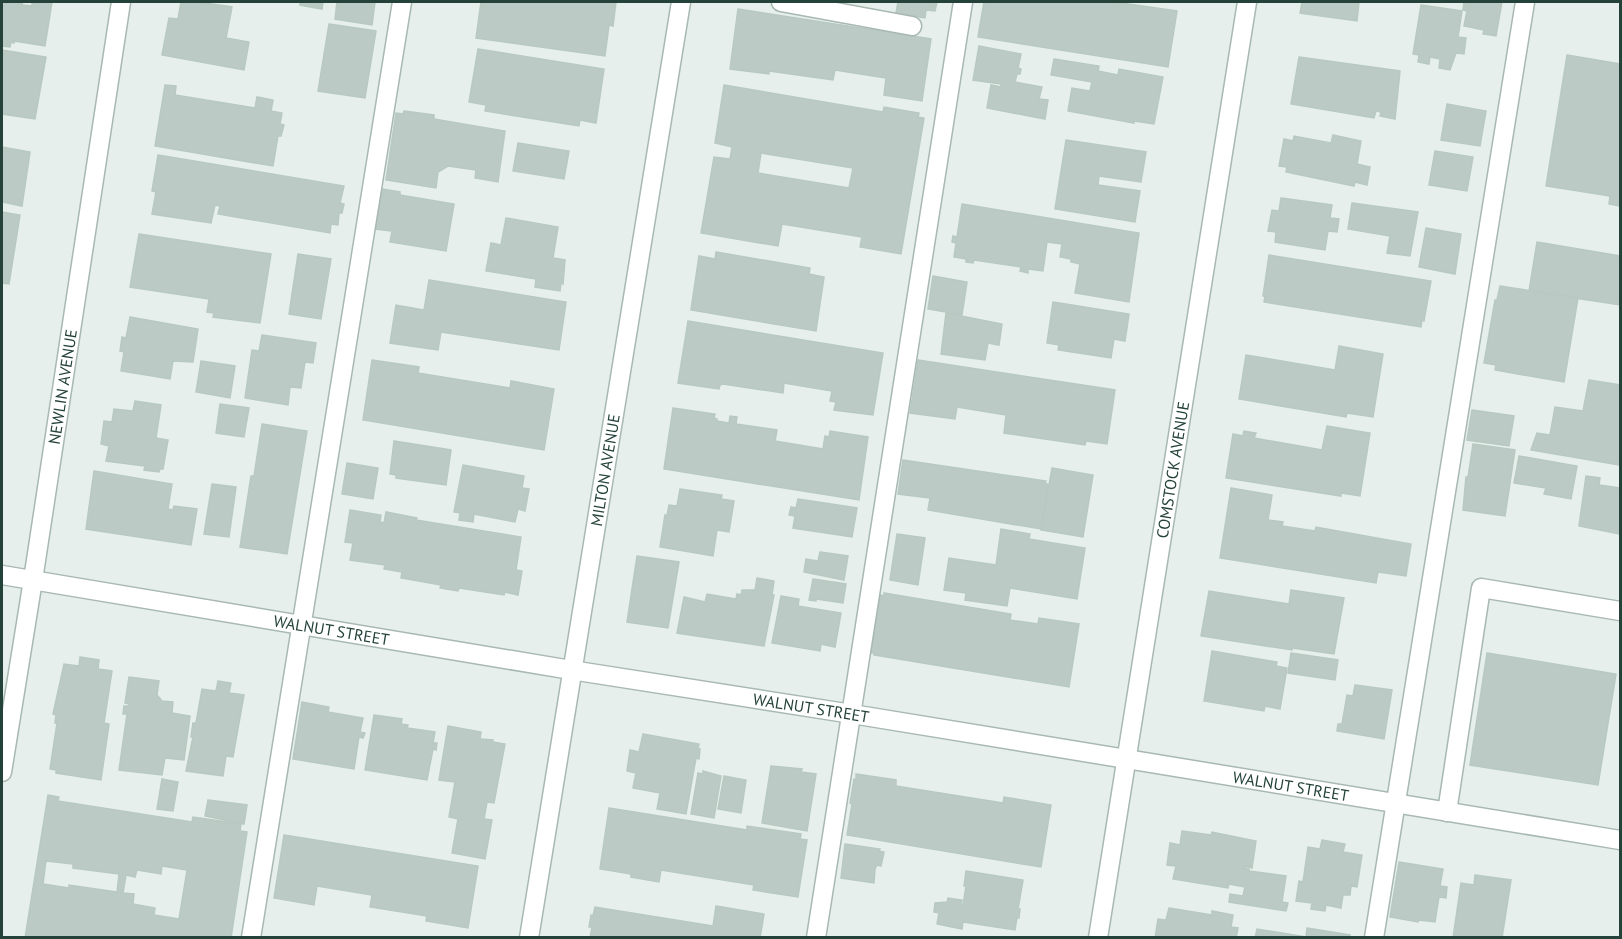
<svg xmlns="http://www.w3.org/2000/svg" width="1622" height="939" font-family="'PT Sans',sans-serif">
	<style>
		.building { fill: #bbcac4; stroke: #b8c9c2; stroke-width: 1.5; fill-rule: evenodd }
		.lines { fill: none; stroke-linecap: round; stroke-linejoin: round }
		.minor-casing { stroke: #a8b8b2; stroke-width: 21 }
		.minor { stroke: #fff; stroke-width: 18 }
		.labels { text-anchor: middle; stroke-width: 5; stroke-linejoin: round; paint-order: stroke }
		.street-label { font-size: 16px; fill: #24423a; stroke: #f7fbf9 }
	</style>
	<rect width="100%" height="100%" fill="#e6efeb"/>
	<g class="building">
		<path d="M2,2H21L23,5L32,6V2H52L45,46L14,41V43L11,42L10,47L2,46Z"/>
		<path d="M181,2H198L232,7L226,38L249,42L244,70L162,55L169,18L178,19Z"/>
		<path d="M300,2H323L322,9L300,5Z"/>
		<path d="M337,2H375L372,25L335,19Z"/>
		<path d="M481,2H616L613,26L609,25L605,56L476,38Z"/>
		<path d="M898,2H937L935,11L926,10L925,18L896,13Z"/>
		<path d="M984,2H1114L1177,11L1168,67L978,37Z"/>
		<path d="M1302,2H1359L1357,21L1300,13Z"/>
		<path d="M1464,2H1502L1496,36L1483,34L1484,30L1464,26L1467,11L1463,10Z"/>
		<path d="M1421,5L1462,11L1458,37L1466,38L1464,54L1456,53L1450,70L1439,68L1440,59L1430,57L1429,64L1418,62L1419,55L1413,54Z"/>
		<path d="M738,9L931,39L922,101L884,95L886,78L835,70L833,80L769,71V74L730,69Z"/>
		<path d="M329,24L376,31L365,98L318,91Z"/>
		<path d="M979,46L1021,54L1018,68L1021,69L1020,74H1017L1015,82L1042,87L1039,99L1048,100L1045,119L987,108L991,85L1001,87V84L973,80Z"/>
		<path d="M478,49L604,69L596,123L580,120L579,126L485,111L486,105L469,102Z"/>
		<path d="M2,50L46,57L35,119L2,114Z"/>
		<path d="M1567,55L1620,64V206L1609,204L1610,196L1546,186Z"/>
		<path d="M1299,57L1400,71L1395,119L1380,116L1381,112L1376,111L1374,118L1291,104Z"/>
		<path d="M1054,59L1099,66L1098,71L1118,75L1119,69L1163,77L1154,124L1134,121V123L1068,111L1072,88L1090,91L1092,82L1051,75Z"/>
		<path d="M165,85L176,86L175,95L255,108L257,97L273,100L271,111L282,113L280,124L284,125L281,136H278L273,166L155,146Z"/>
		<path d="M724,85L883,112L884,107L919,113L918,117L924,118L901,254L860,247L862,237L782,224L778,246L701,233L714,157L730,159L732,147L715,143ZM761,153L853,168L849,188L758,173Z"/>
		<path d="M1447,104L1486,111L1480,146L1441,140Z"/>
		<path d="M404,111L434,115V119L505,131L498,182L475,178L476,170L448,166L438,172L436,188L386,180L396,113L403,114Z"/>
		<path d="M1333,135L1361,141L1357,164L1370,167L1367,185L1355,182L1354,186L1286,172L1287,167L1279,166L1284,139L1293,141L1294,136L1331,143Z"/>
		<path d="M1066,140L1146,152L1141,182L1099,176L1098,185L1140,191L1135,222L1055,209Z"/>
		<path d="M518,143L569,151L564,179L513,171Z"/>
		<path d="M2,147L30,152L22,206L2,202Z"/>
		<path d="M1435,151L1473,157L1467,191L1429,185Z"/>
		<path d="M158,155L344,186L340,203L344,204L342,213H339L338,225L331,224L330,233L218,214L220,206L215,205L211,223L152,214L156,192L152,191Z"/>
		<path d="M382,189L400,192V195L454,204L446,251L390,242L392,231L375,229Z"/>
		<path d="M1281,198L1332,205L1330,218L1339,219L1337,232L1328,231L1325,250L1275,242L1276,232L1268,231L1272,210L1279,211Z"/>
		<path d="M1352,203L1418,212L1410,256L1387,253L1390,236L1348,229Z"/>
		<path d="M962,204L1139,233L1129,302L1075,293L1080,264L1071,262V259L1060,257L1062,244L1047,242L1043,271L1028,269V273L1020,271L1021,267L974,260L973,263L966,262V259L954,257L956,243L952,242L953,236L957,237Z"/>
		<path d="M2,212L20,215L9,284L2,283Z"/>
		<path d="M506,218L558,227L553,258L565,260L563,284L561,283L560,291L535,287L536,279L486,271L491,243L501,245Z"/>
		<path d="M1426,228L1461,234L1455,274L1419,267Z"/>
		<path d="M139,234L271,254L260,323L213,317L214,313L207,312L209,299L130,287Z"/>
		<path d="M1537,242L1620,256V305L1529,291Z"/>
		<path d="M716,252L810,268L809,274L824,277L816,331L691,310L699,256L715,259Z"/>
		<path d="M298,254L331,259L321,319L289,314Z"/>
		<path d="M1269,255L1431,281L1424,321L1422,320L1421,327L1264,302L1265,296H1263Z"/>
		<path d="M933,276L967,282L962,315L928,309Z"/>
		<path d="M429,280L566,302L559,350L441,332L438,350L390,343L396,305L424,310Z"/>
		<path d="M1500,286L1578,298L1564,382L1495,370L1496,365L1484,363L1495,300H1497Z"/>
		<path d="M1053,302L1129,314L1125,341L1114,339L1111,358L1058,350L1059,345L1047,343Z"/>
		<path d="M946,313L1002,324L999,345L988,343L985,360L941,354Z"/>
		<path d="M130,317L198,329L193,362L173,361L170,379L121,371L124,352L120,351L122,337L126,338Z"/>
		<path d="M688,321L883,353L873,415L834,410L836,402L830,401L832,391L784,383L783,393L723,384L720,385L719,389L678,383Z"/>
		<path d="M262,335L316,343L313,363L305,362L301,388L290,387L288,405L245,398L252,350L259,351Z"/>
		<path d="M1339,346L1383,354L1373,417L1347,413L1346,417L1239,399L1246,355L1335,370Z"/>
		<path d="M372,360L419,367L418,373L510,388L511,381L554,389L544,450L363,420Z"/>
		<path d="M918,360L1115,390L1107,444L1086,441L1085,445L1004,433L1006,415L957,407L955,419L910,413Z"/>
		<path d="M201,361L235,366L230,398L196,392Z"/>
		<path d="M1589,380L1620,385V465L1531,450L1537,433L1550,435L1555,407L1583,411Z"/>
		<path d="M135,401L161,405L156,438L168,440L163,469H160L159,472L144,470L145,466L106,461L109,446L101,444L104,421L112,422L114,409L133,411Z"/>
		<path d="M220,404L249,408L244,437L216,433Z"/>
		<path d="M673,408L715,414L714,418L717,419V421L729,423L730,416L737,417L736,424L777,430L775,441L823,449L825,436L829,437L830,431L868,437L859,500L664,469Z"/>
		<path d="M1472,410L1514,416L1509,446L1467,440Z"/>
		<path d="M262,424L307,431L287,554L240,547L251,476H254Z"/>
		<path d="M1327,426L1370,433L1360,496L1341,493V496L1226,478L1233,434L1243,436L1244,431L1256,433L1254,438L1322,450Z"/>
		<path d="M394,441L451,450L446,485L396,478V475L390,474Z"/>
		<path d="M1473,444L1515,450L1505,516L1463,510L1466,477H1468Z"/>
		<path d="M1519,456L1577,466L1571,499L1544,494L1546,488L1514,483Z"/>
		<path d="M903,460L1046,481L1045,484H1048L1041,529L928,510L930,498L898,494Z"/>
		<path d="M347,463L378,468L373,499L342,494Z"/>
		<path d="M463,465L524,476L522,488L529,489L525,511L518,509L515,522L474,514L473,522L459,520L460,513L454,512Z"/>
		<path d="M1052,468L1093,475L1083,537L1041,530Z"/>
		<path d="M94,471L172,484L168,509L173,510L174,506L197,509L191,545L86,529Z"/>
		<path d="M1586,476L1600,478L1599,485L1620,488V534L1579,526Z"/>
		<path d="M212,484L236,487L229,537L204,534Z"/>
		<path d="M1231,488L1272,495L1268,520L1283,522L1282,526L1315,531L1316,527L1411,544L1406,576L1378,572L1376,583L1220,558Z"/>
		<path d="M680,489L722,495L721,499L734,501L729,532L717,530L713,556L660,547L665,515L667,516L669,505L677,506Z"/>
		<path d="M798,499L857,508L852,537L793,528L795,516L789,515L791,507L796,508Z"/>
		<path d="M350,510L381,515L380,522L384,523L386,512L417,518L416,520L521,537L516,570L522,571L518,595L505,592L504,595L459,588L458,591L440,588L441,585L401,578L402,572L384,569L385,565L350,560L353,543L345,542Z"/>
		<path d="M1001,529L1030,534L1029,539L1085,548L1077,599L1010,588L1007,606L965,600L966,593L944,590L949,558L996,565Z"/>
		<path d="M897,534L925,538L918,585L890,580Z"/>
		<path d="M820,552L848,556L844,580L804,572L806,559L818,561Z"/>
		<path d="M637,556L679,562L668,628L627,622Z"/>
		<path d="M757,578L774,581L772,595H774L764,646L677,633L684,597L705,602L707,594L736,599L737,594L741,595L742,590H755Z"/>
		<path d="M813,579L846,584L843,603L816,599V601L809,600Z"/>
		<path d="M1291,590L1344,598L1334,654L1292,648V650L1201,636L1209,591L1289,604Z"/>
		<path d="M884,593L1011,614L1010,620L1038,624L1039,618L1079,624L1069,687L874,655L875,653H871L880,595L884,596Z"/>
		<path d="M781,596L799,599L798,606L841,613L835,647L821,644L820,651L772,643Z"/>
		<path d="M1212,651L1277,662L1276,666L1287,668L1280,709L1265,706L1264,711L1204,701Z"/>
		<path d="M1291,653L1338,660L1335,680L1288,673Z"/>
		<path d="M1487,653L1616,674L1598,785L1470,765Z"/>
		<path d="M80,657L99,660L98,669L112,671L104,723L109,724L101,780L56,773V770L50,769L57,723H55L56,715L53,714L64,664L79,666Z"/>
		<path d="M129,677L159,681L157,695L162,701L173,702L172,713L190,716L184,760L165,758L162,775L119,770L127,714H123L124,706H129V704L125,703Z"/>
		<path d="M218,681L231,683L229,693L244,695L233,757L226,756L223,776L186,771L193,737H191L193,723H196L202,689L216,691Z"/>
		<path d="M1355,685L1392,690L1384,739L1337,731L1338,724H1342L1347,695L1353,696Z"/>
		<path d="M302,702L329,707L328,712L363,718L360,732L365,733L363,738L359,737L354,769L293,759Z"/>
		<path d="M374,715L402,719L401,724L408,725L407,728L435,732L433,743H437L436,750L433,749L427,780L365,770Z"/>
		<path d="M448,726L481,732L480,739L493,740V742L505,744L494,803L487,802L484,819L492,820L485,859L452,853L458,819L449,817L455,782L439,780Z"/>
		<path d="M643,734L699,744L698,749H700L699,759L696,758L686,814L657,809L660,793L633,788L636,773L627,771L630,750L639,752Z"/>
		<path d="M771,766L802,769L801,772L816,774L807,831L762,823Z"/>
		<path d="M703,771L721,776L714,818L691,814L698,773L703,774Z"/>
		<path d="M856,774L896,780V786L1003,803L1004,797L1051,805L1041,867L847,835L852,804L850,803L854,779L856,780Z"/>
		<path d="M724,776L746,780L741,813L718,809Z"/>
		<path d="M162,779L178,782L173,811L157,809Z"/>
		<path d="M48,795L59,797L58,801L192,822L193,817L241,824L240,831L247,832L231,938H25ZM46,861L73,864V868L119,874L117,892L69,885V888L43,884ZM162,866L187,870L179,919L154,915L155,908L133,904L134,894L123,893L126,875L135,877L137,870L161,874Z"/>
		<path d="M208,800L247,805L244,824L205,816Z"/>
		<path d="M609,808L747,830V826L801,834L800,839L807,840L798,897L753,890L754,885L661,870L659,882L631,877V874L600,869Z"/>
		<path d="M1182,831L1211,835L1212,832L1256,841L1252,868L1245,866V868L1249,869V871L1286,876L1282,902L1288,903L1286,911L1229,902L1230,894L1243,896L1245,887L1229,884L1228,888L1173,879L1176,866L1167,865L1170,843L1180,845Z"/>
		<path d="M284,835L478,866L468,928L426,921L427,916L370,907L372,895L317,886L314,905L274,898Z"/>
		<path d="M1322,840L1345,844L1343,852L1362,855L1357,887L1351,886L1350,895H1343L1341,908L1326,905L1325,911L1311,909L1312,903L1296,901L1299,881L1303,882L1308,847L1320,849Z"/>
		<path d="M845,844L880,849L879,851L884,852L881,866L877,865L875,869L874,883L841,878Z"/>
		<path d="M1399,862L1443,869L1440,886L1447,887L1446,898L1439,897L1435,922L1419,920L1418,922L1390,917Z"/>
		<path d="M966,871L1023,880L1018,909H1020L1019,918H1017L1015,930L963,922L962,929L937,924L939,913L934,912L935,903L947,902L948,898L962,900L961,904L963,905L966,886H964Z"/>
		<path d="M1475,875L1511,880L1502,938H1453L1461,883L1474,885Z"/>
		<path d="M716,906L764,914L760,938H590L592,927H589L591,915L593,916L595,907L713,926Z"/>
		<path d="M1169,908L1212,915V911L1233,915L1231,927L1238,928L1236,938H1155L1158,919L1166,920Z"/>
		<path d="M1307,928L1350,935V938H1255L1257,929L1306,937Z"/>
	</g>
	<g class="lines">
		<defs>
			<g id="minor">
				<path d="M781,2L912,26"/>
				<path id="s1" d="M2,575L571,670L852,714L1620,840"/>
				<path id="s2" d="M2,772L33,580L121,2"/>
				<path d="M1447,812L1481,588L1620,611"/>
				<path d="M251,938L402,2"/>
				<path id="s3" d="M529,938L681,2"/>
				<path d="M816,938L963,2"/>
				<path id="s4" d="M1098,938L1247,2"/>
				<path d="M1374,938L1525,2"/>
			</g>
		</defs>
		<use href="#minor" class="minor-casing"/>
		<use href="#minor" class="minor"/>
	</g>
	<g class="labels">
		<g class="street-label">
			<text dy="6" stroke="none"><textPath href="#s2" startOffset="390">NEWLIN AVENUE</textPath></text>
			<text dy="6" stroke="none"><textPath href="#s3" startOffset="474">MILTON AVENUE</textPath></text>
			<text dy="6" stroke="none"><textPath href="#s4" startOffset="474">COMSTOCK AVENUE</textPath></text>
			<text dy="6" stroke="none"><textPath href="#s1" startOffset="334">WALNUT STREET</textPath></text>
			<text dy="6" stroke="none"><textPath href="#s1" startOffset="820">WALNUT STREET</textPath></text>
			<text dy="6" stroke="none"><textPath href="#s1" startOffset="1306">WALNUT STREET</textPath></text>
		</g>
	</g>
	<rect width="1622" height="939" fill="none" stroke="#24423a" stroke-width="6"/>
</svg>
